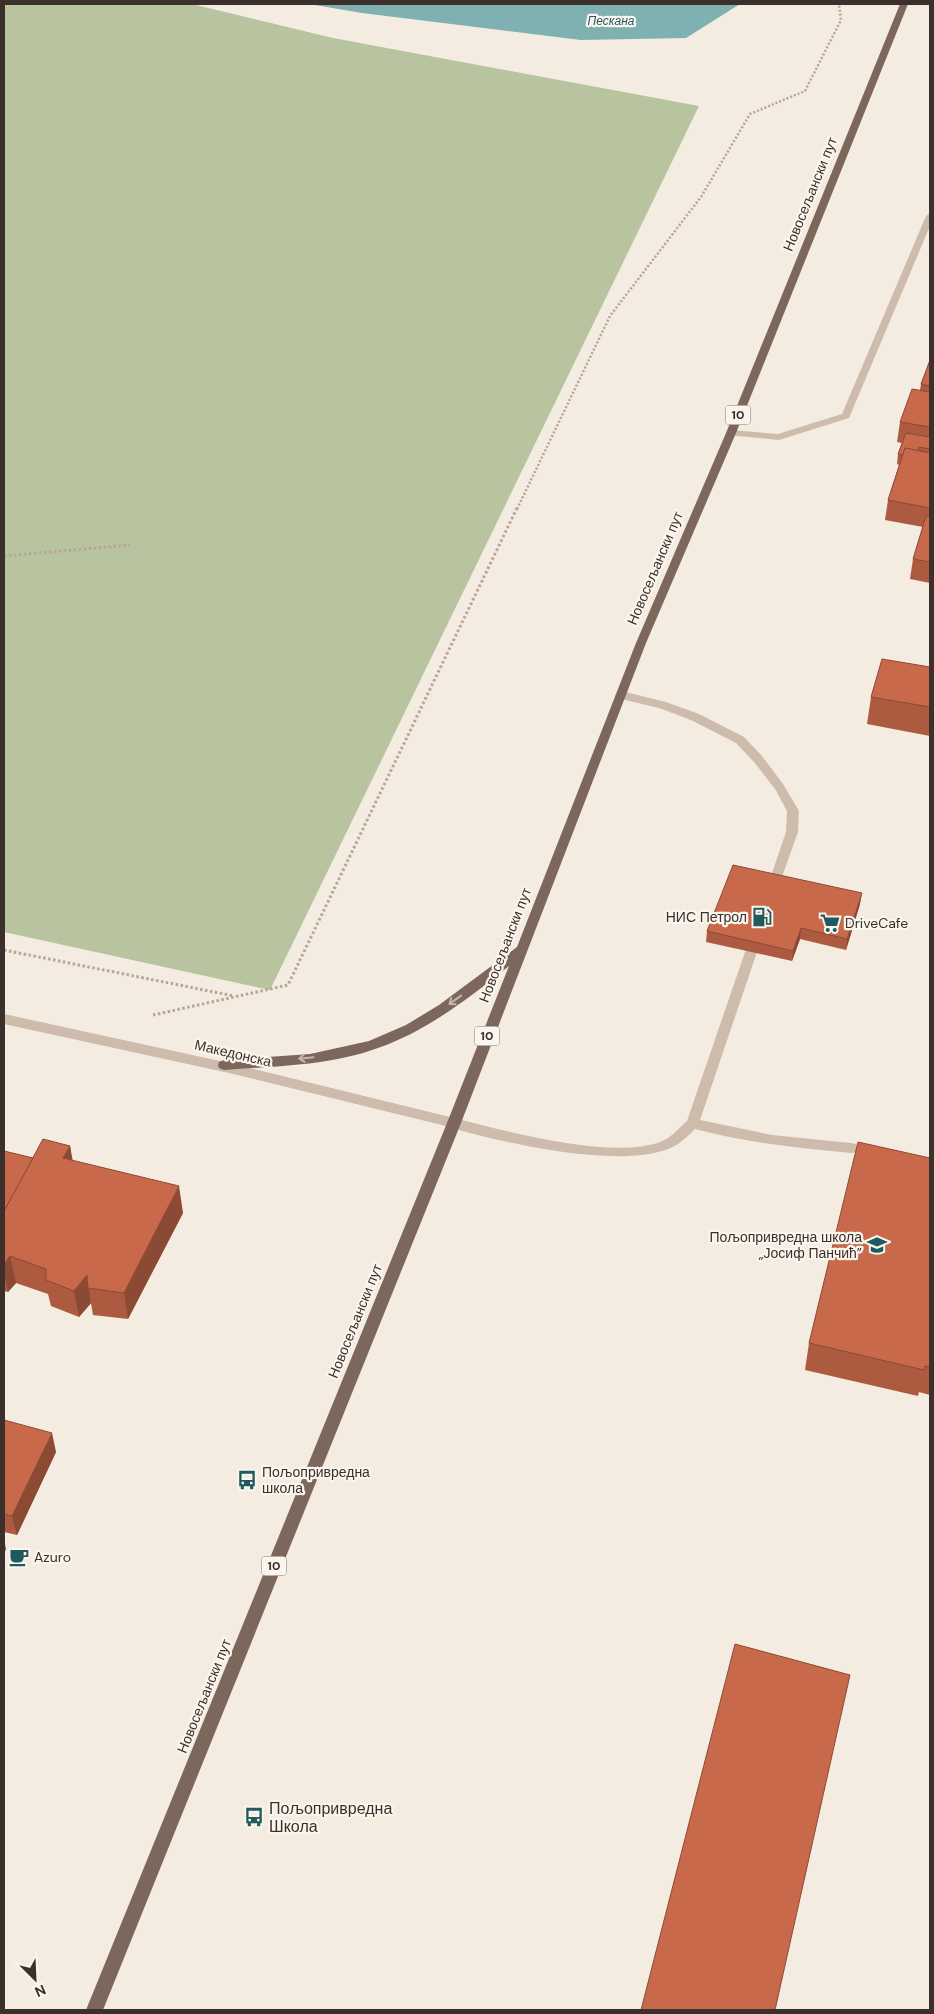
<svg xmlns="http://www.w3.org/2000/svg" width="934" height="2014" font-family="'DM Sans',sans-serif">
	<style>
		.green { fill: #b8c4a0 }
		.water { fill: #7fb0b2 }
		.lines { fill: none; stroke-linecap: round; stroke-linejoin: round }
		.path-far1 { stroke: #b9a596; stroke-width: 2.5; stroke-dasharray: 2 2; stroke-linecap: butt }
		.path { stroke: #b9a596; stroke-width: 3; stroke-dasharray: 2.5 2.5; stroke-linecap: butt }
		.lane { fill: #cdbbac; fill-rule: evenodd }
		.street { fill: #cdbbac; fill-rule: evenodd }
		.primary { fill: #7d675c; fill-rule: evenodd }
		.wall { fill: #ac5a40 }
		.shaded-wall { fill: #8c4a34 }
		.building { fill: #c8694b; stroke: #8c4a34 }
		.oneway { stroke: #c2b5ac }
		.labels { text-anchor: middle; stroke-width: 4.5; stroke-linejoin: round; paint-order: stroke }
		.far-water-label { font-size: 12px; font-style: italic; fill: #1f5a5e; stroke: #fbf5ee }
		.shield { fill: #fbf5ee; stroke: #756b66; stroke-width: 1 }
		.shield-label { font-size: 12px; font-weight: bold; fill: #3b302b }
		.street-label { font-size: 14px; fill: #3b302b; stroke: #fbf5ee }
		.poi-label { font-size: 14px; fill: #3b302b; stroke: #fbf5ee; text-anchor: start }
		.near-poi-label { font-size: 16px; fill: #3b302b; stroke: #fbf5ee; text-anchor: start }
	</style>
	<rect width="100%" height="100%" fill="#f4ebe1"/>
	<path class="green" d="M4,4H192L333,38L699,106L270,990L4,932Z"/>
	<path class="water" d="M309,4H740L686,38L581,40L362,13Z"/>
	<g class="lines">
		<path class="path-far1" d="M517,509L610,316L701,197L750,114L805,91L841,20L839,4"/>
		<g class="path">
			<path d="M4,556L130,545"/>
			<path d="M4,950L234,996"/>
			<path d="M153,1015L288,985L517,508"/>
		</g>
		<g class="lane">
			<path d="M621,691L666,702L699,714L744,737L762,756L783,784L799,811L798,832L778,888H770L768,885L786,832L787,811L775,789L754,762L736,743L691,720L659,708L617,698L615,695Z"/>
			<path d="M751,948L757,952L700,1120L772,1135L851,1143L856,1144L858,1148L856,1152L851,1153C798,1148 747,1143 695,1129C687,1137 679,1145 668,1149C616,1169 503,1143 449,1127L447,1123L449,1119L454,1118C505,1131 611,1160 660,1142C671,1138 679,1128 687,1121L745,952Z"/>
		</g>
		<g class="street">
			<path d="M930,213V226L849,418L779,440L728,435V431L731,430L778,434L842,414L926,216Z"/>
			<path d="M4,1014L229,1063L454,1118L459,1119L461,1123L459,1127L454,1128L229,1073L4,1024Z"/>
		</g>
		<path class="primary" d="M900,4H908L736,433L646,643L461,1123L103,2010H86L447,1123L509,966C469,998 427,1031 378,1048C329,1066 275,1066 224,1070L219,1068L218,1065L219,1062L224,1060L310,1054L369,1041L406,1025L439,1005L517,947L636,643L726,433Z"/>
	</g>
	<g class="wall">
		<path d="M930,360V583L910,579L913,559L923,527L885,520L888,500L899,465L897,464L898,454L902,443L897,442L900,422L920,390L921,384Z"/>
		<path d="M930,667V736L867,724L871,697Z"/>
		<path d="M860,904L846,950L800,939L792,961L706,942L707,931Z"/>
		<path d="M70,1146L72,1160L183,1213L128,1319L93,1315L91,1303L79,1317L51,1306L48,1294L16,1283L8,1292L4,1291V1151L33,1158Z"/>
		<path d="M930,1158V1395L919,1392L918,1396L805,1370L809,1343Z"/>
		<path d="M4,1420L56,1452L17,1535L4,1532Z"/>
	</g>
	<g class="shaded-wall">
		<path d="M862,893L860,904L846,950L847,939Z"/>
		<path d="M801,928L800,939L792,961L793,951Z"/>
		<path d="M70,1146L75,1173L63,1158Z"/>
		<path d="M179,1186L183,1213L128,1319L124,1293Z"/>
		<path d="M10,1256L16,1283L8,1292L4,1272V1264Z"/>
		<path d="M87,1275L91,1303L79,1317L74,1291Z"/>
		<path d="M52,1433L56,1452L17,1535L12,1516Z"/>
		<path d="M4,1539L6,1549L4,1554Z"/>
	</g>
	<g class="building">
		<path d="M930,360V386L921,384Z"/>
		<path d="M912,389L930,392V427L900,422Z"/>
		<path d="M906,433L930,437V449L919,447L918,451L905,448L903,455L898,454Z"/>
		<path d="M905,448L930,453V508L888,500Z"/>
		<path d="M926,516L930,517V562L913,559Z"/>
		<path d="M882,659L930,667V707L871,697Z"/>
		<path d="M733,865L862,893L847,939L801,928L793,951L707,931Z"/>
		<path d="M43,1139L70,1146L63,1158L179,1186L124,1293L88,1288L87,1275L74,1291L46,1280V1269L10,1256L4,1264V1211Z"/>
		<path d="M858,1142L930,1158V1367L925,1366L924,1370L809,1343Z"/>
		<path d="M4,1151L33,1158L4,1211Z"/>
		<path d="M4,1420L52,1433L12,1516L4,1514Z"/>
		<path d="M735,1644L850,1675L775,2010H641Z"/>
	</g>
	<defs><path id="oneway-shaft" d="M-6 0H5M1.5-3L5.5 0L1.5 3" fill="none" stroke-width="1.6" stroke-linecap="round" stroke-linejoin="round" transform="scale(1.25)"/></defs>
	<g class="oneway">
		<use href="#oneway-shaft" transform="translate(455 1000) rotate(144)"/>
		<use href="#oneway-shaft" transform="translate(306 1058) rotate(174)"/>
	</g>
	<defs>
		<symbol id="fuel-bare" viewBox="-9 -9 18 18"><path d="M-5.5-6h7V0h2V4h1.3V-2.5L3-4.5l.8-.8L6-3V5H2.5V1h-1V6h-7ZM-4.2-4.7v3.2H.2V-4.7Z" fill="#1f5a5e" stroke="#fbf5ee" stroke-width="2.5" paint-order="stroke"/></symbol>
		<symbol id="supermarket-bare" viewBox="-9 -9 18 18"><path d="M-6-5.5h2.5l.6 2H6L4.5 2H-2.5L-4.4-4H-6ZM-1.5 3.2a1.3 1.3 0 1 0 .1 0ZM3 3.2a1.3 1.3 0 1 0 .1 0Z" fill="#1f5a5e" stroke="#fbf5ee" stroke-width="2.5" paint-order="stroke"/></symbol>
		<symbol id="school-bare" viewBox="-9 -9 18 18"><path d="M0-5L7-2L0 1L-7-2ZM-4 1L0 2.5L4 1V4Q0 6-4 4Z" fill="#1f5a5e" stroke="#fbf5ee" stroke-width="2.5" paint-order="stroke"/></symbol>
		<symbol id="bus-bare" viewBox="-9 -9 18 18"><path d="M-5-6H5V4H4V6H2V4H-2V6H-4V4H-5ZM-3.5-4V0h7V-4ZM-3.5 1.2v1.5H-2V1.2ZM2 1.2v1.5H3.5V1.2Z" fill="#1f5a5e" stroke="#fbf5ee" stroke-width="2.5" paint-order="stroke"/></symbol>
		<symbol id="cafe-bare" viewBox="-9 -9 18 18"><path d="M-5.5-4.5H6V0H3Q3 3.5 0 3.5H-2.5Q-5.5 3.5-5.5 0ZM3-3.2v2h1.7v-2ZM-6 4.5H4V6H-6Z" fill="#1f5a5e" stroke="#fbf5ee" stroke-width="2.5" paint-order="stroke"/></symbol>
	</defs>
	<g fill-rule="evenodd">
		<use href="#fuel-bare" x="748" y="903" width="28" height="28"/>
		<use href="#supermarket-bare" x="816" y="909" width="28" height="28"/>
		<use href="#school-bare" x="863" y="1231" width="28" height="28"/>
		<use href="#bus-bare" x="233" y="1466" width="28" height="28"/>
		<use href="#cafe-bare" x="5" y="1543" width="28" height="28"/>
		<use href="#bus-bare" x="240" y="1803" width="28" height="28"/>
	</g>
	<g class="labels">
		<g class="far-water-label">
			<text x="611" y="25">Пескана</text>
		</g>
		<g class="shield">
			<rect x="725.5" y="405.5" width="25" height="19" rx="4"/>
			<rect x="474.5" y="1026.5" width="25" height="19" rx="4"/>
			<rect x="261.5" y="1556.5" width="25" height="19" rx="4"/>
		</g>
		<g class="shield-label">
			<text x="738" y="419">10</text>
			<text x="487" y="1040">10</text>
			<text x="274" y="1570">10</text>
		</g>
		<g class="street-label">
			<text transform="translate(810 194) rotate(-68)" y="5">Новосељански пут</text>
			<text transform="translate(655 568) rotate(-67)" y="5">Новосељански пут</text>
			<text transform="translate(505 945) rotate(-69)" y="5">Новосељански пут</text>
			<text transform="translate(233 1053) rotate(13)" y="5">Македонска</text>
			<text transform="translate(355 1321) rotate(-68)" y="5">Новосељански пут</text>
			<text transform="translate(204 1696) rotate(-68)" y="5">Новосељански пут</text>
		</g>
		<g class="poi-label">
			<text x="747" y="922" text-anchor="end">НИС Петрол</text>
			<text x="845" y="928">DriveCafe</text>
			<text x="862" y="1242" text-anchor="end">Пољопривредна школа<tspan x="862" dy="16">„Јосиф Панчић”</tspan></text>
			<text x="262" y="1477">Пољопривредна<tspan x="262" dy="16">школа</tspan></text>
			<text x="34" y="1562">Azuro</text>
		</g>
		<g class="near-poi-label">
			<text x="269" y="1814">Пољопривредна<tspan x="269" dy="18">Школа</tspan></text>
		</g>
	</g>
	<rect width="934" height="2014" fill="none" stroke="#3b302b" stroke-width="10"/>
	<g transform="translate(35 1979) rotate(156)" stroke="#fbf5ee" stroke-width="4" paint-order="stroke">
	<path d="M0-4L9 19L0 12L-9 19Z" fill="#3b302b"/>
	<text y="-8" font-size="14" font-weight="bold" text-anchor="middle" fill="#3b302b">N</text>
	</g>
</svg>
